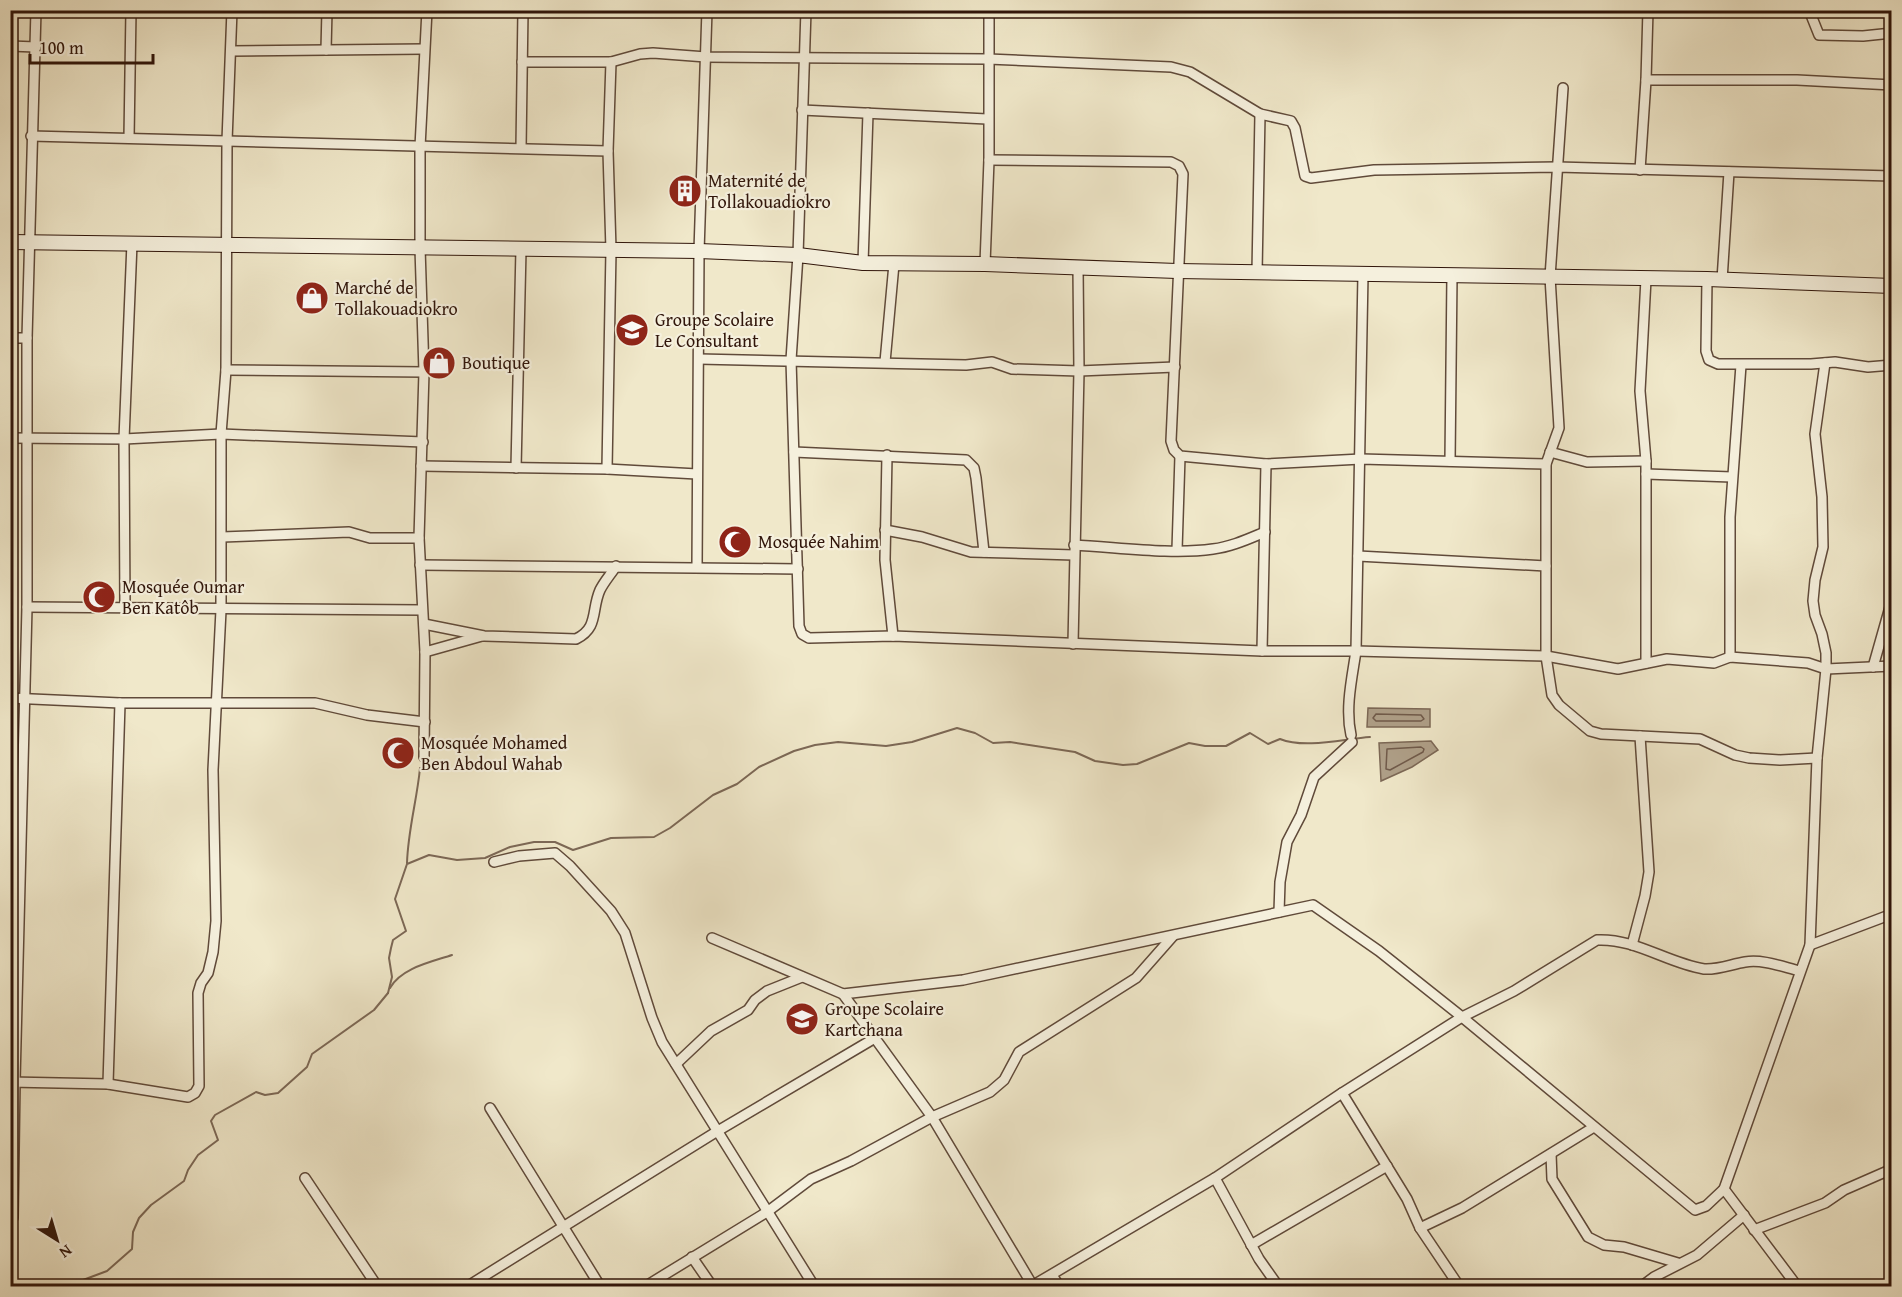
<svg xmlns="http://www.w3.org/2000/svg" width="1902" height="1297" font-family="'Gentium Book Plus',serif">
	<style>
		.water { fill: #afa089; stroke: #7c6856; stroke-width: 1.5 }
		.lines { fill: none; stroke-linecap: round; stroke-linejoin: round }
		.shore { stroke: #705a4a; stroke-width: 1.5 }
		.stream { stroke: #7c6856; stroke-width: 2 }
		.street-casing { stroke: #604a3a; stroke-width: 12 }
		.secondary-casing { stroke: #30150a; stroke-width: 16 }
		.street { stroke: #f5f0dd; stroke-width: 9 }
		.secondary { stroke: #f5f0dd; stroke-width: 14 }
		.labels { text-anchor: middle; stroke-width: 4.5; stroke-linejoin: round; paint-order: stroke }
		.poi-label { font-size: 18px; fill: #30150a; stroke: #f5f0dd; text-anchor: start }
	</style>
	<rect width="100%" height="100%" fill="#f0e8ca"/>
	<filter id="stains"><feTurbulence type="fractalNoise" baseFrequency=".00333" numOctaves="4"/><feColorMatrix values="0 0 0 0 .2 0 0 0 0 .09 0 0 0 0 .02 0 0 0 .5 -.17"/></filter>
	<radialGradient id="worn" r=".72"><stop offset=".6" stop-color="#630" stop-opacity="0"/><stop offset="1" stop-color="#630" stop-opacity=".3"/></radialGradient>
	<g class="water">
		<path d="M1368,708L1430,709V727H1367Z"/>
		<path d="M1431,741L1438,750L1412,767L1381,781L1379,743Z"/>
	</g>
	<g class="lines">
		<g class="shore">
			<path d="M1376,714L1421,715L1424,719L1421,721H1376L1373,718Z"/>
			<path d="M1421,747L1424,749L1423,752L1390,770L1386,769L1387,749Z"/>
		</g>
		<g class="stream">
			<path d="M407,863C408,830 417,800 420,768"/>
			<path d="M390,988C401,968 431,962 452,955"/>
			<path d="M388,993L392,977L389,958L391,948L393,940L406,931L395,899L407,864L429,855L457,860L485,858L510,847L534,842H555L573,850L611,838L654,837L670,828L713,795L737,784L759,767L794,751L815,745L838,742L886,746L912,742L957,728L975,733L993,743L1010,742L1075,752L1095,761L1123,765L1137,764L1189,743L1205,746H1226L1250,733L1268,744L1280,739C1305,749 1343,739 1370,737"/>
			<path d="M67,1286L107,1271L132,1249L133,1232L139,1218L151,1205L184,1181L188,1170L198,1155L218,1140L211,1121L215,1115L256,1092L265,1095L278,1093L307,1067L312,1054L374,1010L388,993"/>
		</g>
		<defs>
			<g id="street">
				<path d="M806,10L798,255L791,360L799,626L802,634L809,638L893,636L1262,651H1356L1546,656L1618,669L1667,659L1714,663L1730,657L1808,663L1826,669L1892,666"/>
				<path d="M1809,10L1819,35L1863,36L1892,33"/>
				<path d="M10,46L36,47"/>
				<path d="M326,50L327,10"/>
				<path d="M231,51L424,49"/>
				<path d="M522,62H611L640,54L653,53L706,57L988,59L1171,67L1190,72L1260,114L1291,121L1295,128L1305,176L1311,178L1374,170L1557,167L1892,176"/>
				<path d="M1646,80H1797L1892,85"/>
				<path d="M1563,88L1550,277L1559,428L1546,464V656L1552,695L1559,705L1590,731L1601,734L1700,739L1735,755L1749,758L1780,760L1817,758"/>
				<path d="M802,110L987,119"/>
				<path d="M31,136L608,151"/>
				<path d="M129,138L131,10"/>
				<path d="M521,148L523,10"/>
				<path d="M989,160L1171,162L1179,166L1183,174L1171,441L1174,450L1180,456L1266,464L1361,459L1546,464"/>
				<path d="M1640,170L1646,80L1648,10"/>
				<path d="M863,263L868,113"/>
				<path d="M985,264L989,160V10"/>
				<path d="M1257,272L1260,114"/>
				<path d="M1707,279L1706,351L1709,360L1718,364H1811L1835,362L1868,367L1892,365"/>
				<path d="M1722,280L1729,172"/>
				<path d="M10,338H27"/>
				<path d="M699,359L966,365L992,362L1012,369L1079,371L1175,367"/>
				<path d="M885,362L894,264"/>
				<path d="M226,370L424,372"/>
				<path d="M10,438L124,439L221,434L423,442"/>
				<path d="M794,452L966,460L974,468L976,478L984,552"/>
				<path d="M1550,452L1587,462L1646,461"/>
				<path d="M887,455L885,560L893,636"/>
				<path d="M1450,461L1452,275"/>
				<path d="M421,466L607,469L697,474"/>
				<path d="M516,468L521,249"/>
				<path d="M607,469L611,250L608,151L611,62"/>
				<path d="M1646,474L1732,477"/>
				<path d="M885,530L922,537L971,552L1074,555"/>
				<path d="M222,537L349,532L370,538H419"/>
				<path d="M1074,545C1117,547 1172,555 1213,549C1231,547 1248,539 1265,532"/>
				<path d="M1177,550L1180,456"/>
				<path d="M1358,556L1546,566"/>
				<path d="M420,565L798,569"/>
				<path d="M697,567L699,251L707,10"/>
				<path d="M27,607L422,610"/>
				<path d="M125,608L124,439L132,243"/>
				<path d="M424,624L484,636L576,639C599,628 591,610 600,590C604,582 611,574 616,566"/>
				<path d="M1073,644L1079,371L1078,268"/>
				<path d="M1262,651L1266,464"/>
				<path d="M425,652L482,636"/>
				<path d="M1730,657V517L1741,365"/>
				<path d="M1646,663V461L1640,391L1646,279"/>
				<path d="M1873,667L1892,600"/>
				<path d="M10,698L120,703H315L367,715L425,722"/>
				<path d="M1351,735C1345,708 1352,678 1356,651L1363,274"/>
				<path d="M424,757L425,652L419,538L424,372L420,248V147L427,10"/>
				<path d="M494,862L519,856L555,853L570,866L611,911L625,933L652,1018L662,1042L814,1286"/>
				<path d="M1279,912L1280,882L1287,842L1301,815L1314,777L1352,742"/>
				<path d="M712,938L843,994L963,980L1313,905L1379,951L1462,1017L1695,1210L1706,1206L1724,1189L1797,1286"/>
				<path d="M1632,945L1645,896L1649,872L1640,736"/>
				<path d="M1810,945L1892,914"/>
				<path d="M843,994L932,1117L1033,1286"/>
				<path d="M676,1064L711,1031L748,1010L755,1000L767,991L802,977"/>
				<path d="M10,1082L108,1084L188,1097L195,1093L199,1086L198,993L201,983L208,973L213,952L216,921L213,770L221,610V434L226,370L227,141L232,10"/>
				<path d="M108,1084L120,703"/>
				<path d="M1342,1093L1407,1199L1420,1228L1459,1286"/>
				<path d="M490,1108L600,1286"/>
				<path d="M1551,1154L1552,1179L1588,1237L1604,1245L1624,1247L1678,1263"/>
				<path d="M305,1178L377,1286"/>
				<path d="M1215,1178L1259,1259L1278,1286"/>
				<path d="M1724,1189L1810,945L1817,758L1826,669V653L1822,634L1815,615L1813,601L1815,580L1823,547L1822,497L1815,434L1825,363"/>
				<path d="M13,1218L15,1081L27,607V338L36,10"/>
				<path d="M1420,1228L1462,1208L1594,1127"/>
				<path d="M1754,1230L1825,1203L1844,1190L1892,1169"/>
				<path d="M1251,1245L1387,1166"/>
				<path d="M692,1257L712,1286"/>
				<path d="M1052,1275L1059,1286"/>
				<path d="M468,1286L716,1132L875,1038"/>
				<path d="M646,1286L767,1212L811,1179L851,1161L932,1117L990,1092L1004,1080L1019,1052L1136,978L1173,936"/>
				<path d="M1032,1286L1215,1178L1342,1093L1462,1017L1514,991L1597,940C1635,938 1667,963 1704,969C1718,970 1732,964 1745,962C1763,959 1783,967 1800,971"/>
				<path d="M1642,1286L1654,1277L1697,1255L1744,1215"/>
			</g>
			<path id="secondary" d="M10,242L699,251L798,255L863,263L985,264L1177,271L1707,279L1892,286"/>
		</defs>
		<use href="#street" class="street-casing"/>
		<use href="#secondary" class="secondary-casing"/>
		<use href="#street" class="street"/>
		<use href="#secondary" class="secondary"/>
	</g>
	<defs>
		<symbol id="building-disc" viewBox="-11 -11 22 22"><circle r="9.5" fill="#8f2418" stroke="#f5f0dd"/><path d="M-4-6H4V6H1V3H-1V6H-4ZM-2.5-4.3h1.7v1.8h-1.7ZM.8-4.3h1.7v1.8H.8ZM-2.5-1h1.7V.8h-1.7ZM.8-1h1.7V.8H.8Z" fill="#fff"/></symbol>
		<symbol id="shop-disc" viewBox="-11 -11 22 22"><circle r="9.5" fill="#8f2418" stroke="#f5f0dd"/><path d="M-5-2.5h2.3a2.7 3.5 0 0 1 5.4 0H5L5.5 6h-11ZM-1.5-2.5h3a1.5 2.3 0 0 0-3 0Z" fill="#fff"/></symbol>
		<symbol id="school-disc" viewBox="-11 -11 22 22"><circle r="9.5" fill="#8f2418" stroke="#f5f0dd"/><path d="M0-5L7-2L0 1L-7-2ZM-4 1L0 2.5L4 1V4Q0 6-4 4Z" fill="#fff"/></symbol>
		<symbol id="mosque-disc" viewBox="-11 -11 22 22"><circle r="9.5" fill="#8f2418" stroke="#f5f0dd"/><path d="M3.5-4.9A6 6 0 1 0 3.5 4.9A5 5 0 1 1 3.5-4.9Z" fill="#fff"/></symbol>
	</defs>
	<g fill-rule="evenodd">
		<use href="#building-disc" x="666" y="172" width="38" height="38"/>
		<use href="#shop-disc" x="293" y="279" width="38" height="38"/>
		<use href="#school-disc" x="613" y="311" width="38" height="38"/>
		<use href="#shop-disc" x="420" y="344" width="38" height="38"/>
		<use href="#mosque-disc" x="716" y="523" width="38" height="38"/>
		<use href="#mosque-disc" x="80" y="578" width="38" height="38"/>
		<use href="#mosque-disc" x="379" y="734" width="38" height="38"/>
		<use href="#school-disc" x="783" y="1000" width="38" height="38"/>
	</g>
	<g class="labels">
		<g class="poi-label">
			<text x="708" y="187">Maternité de<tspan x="708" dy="21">Tollakouadiokro</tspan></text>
			<text x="335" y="294">Marché de<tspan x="335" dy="21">Tollakouadiokro</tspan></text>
			<text x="655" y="326">Groupe Scolaire<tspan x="655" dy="21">Le Consultant</tspan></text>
			<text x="462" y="369">Boutique</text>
			<text x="758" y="548">Mosquée Nahim</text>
			<text x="122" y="593">Mosquée Oumar<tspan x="122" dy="21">Ben Katôb</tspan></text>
			<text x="421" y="749">Mosquée Mohamed<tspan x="421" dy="21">Ben Abdoul Wahab</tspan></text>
			<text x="825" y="1015">Groupe Scolaire<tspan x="825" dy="21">Kartchana</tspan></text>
		</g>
	</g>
	<rect width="1902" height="1297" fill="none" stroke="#f0e8ca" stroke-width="36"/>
	<rect x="12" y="12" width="1878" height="1273" fill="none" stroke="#30150a" stroke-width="3"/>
	<rect x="18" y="18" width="1866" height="1261" fill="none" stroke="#30150a" stroke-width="1.5"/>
	<g transform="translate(57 1240) rotate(143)" stroke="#f5f0dd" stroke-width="4.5" paint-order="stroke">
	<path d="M0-4.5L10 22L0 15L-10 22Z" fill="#30150a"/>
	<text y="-9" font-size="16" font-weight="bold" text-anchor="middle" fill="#30150a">N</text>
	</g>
	<path d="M30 54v9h123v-9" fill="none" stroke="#30150a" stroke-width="3"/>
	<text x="39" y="54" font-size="18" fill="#30150a" stroke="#f5f0dd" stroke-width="4.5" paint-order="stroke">100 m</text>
	<rect width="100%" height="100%" filter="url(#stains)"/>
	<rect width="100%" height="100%" fill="url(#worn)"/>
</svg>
